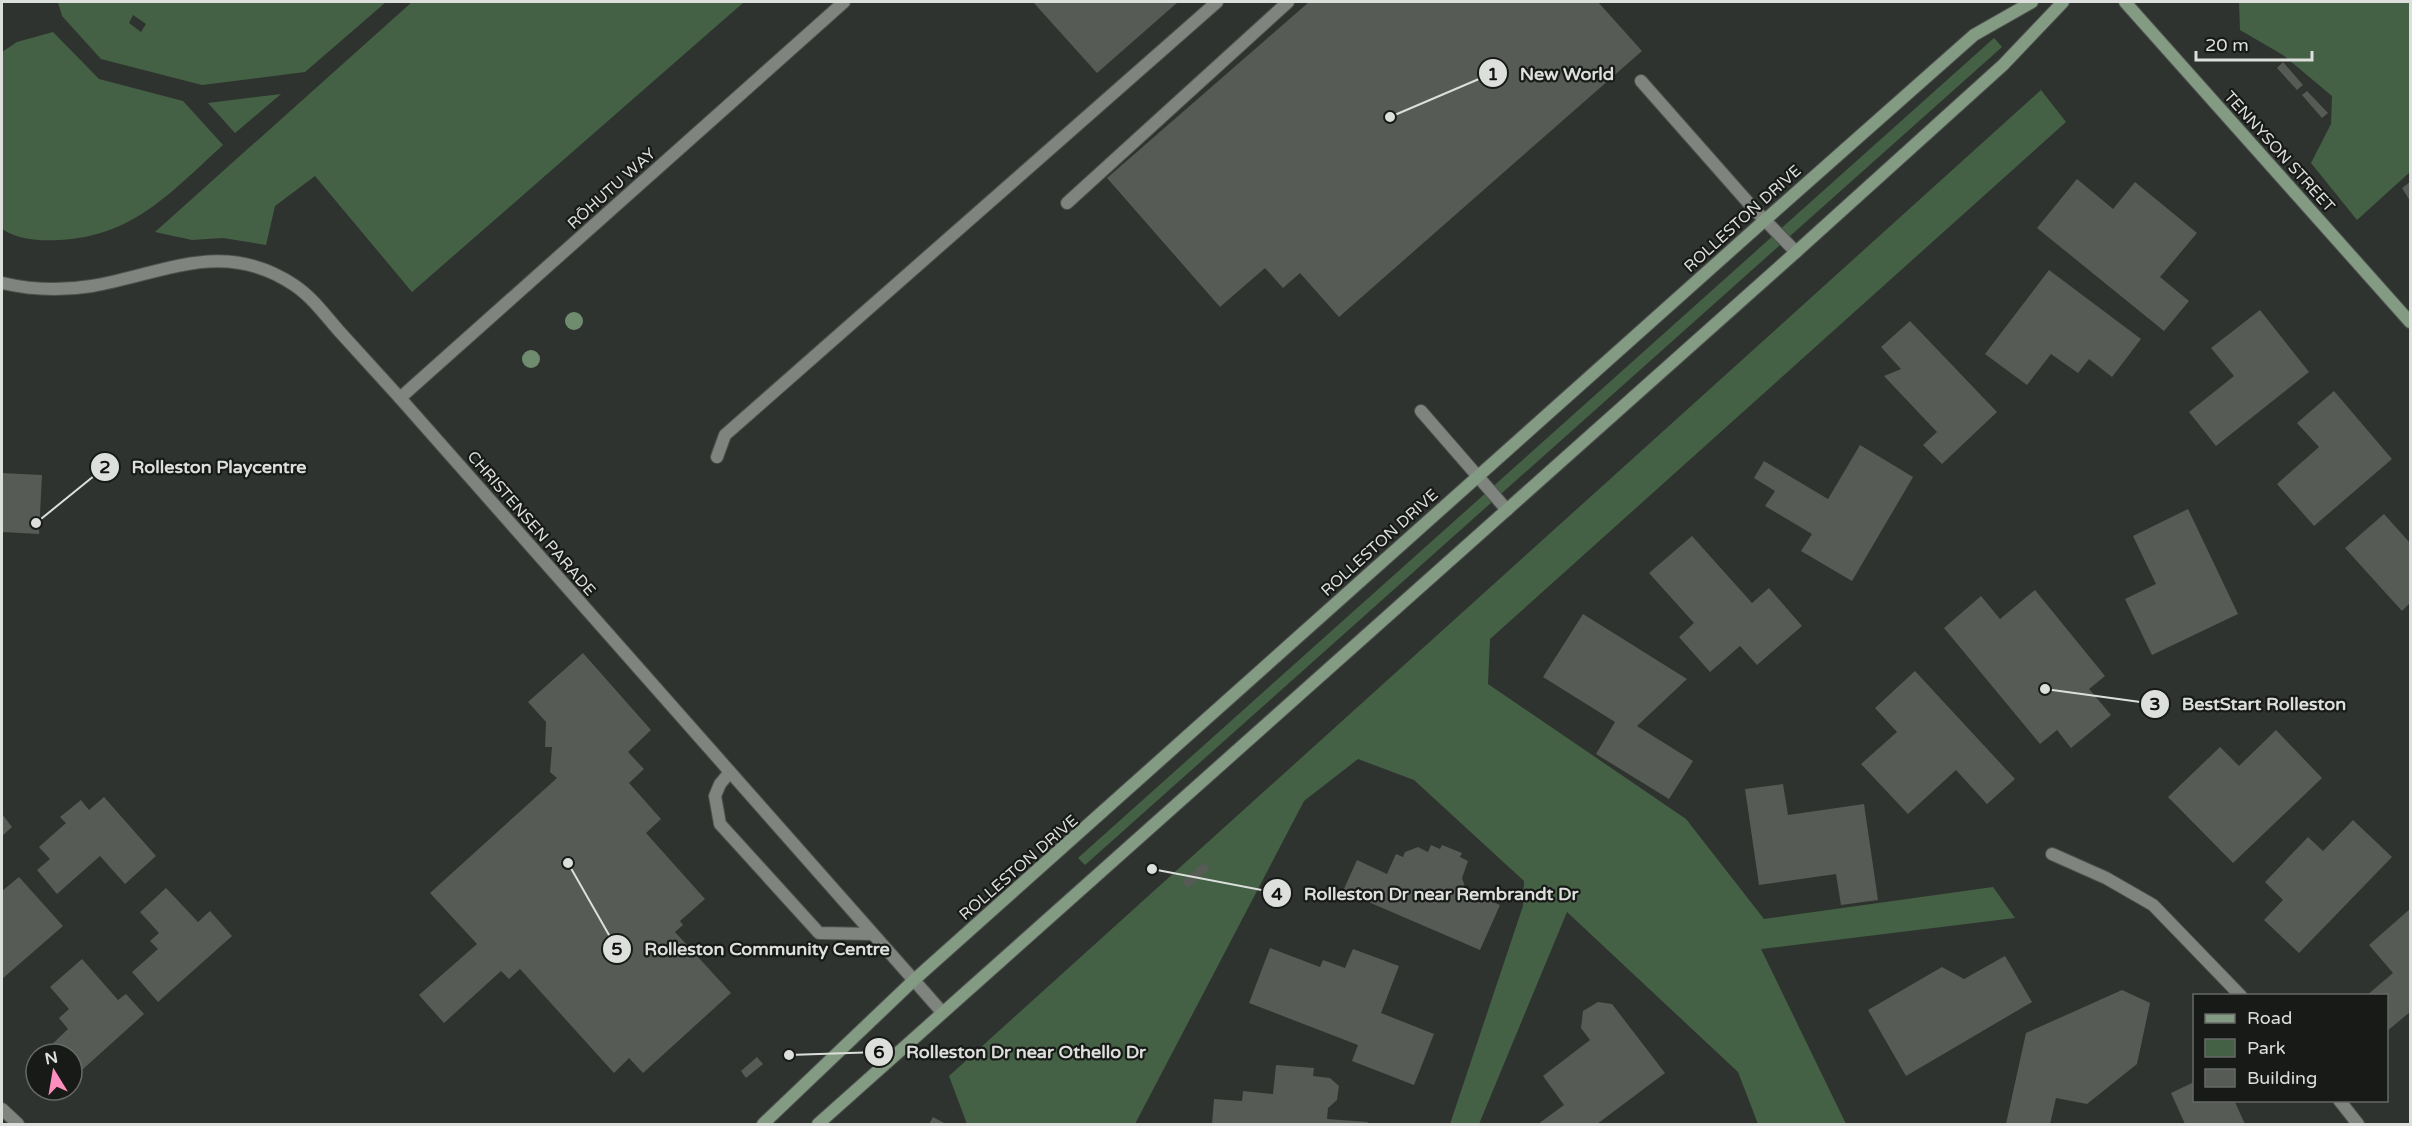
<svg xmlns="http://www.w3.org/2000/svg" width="2412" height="1126" font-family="'Varela Round',sans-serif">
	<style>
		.green { fill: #456145; fill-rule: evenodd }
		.building { fill: #565b56 }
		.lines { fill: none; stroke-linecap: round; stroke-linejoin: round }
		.lane-casing { stroke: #4e524e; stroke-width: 14 }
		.street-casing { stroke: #4e524e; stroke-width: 14 }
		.secondary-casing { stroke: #4e524e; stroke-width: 14 }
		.lane { stroke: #7f847f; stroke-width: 12 }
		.street { stroke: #7f847f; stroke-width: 12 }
		.secondary { stroke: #839a83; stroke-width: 12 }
		.tree { fill: #6f8d6e }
		.labels { text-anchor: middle; stroke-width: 4.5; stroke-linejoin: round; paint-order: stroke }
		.street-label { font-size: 16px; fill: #dcdfdc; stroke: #181a18 }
		.leader { fill: none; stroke: #dcdfdc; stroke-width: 2 }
		.callout-dot { fill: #dcdfdc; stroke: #181a18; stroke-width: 2 }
		.mark-label { font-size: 18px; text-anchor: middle; font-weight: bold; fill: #111 }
		.callout-label { font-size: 18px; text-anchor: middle; font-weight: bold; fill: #dcdfdc; stroke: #181a18; stroke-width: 4.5; stroke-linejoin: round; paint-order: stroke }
	</style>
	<rect width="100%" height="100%" fill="#2f332f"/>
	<g class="green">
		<path d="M58,2H386L305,72L202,85L101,59L62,16ZM133,15L146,24L141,32L129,23Z"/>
		<path d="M412,2H744L412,292L315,176L275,206L266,245L223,238L192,240L155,232Z"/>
		<path d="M2239,2H2410V172L2357,220L2311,163L2331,124L2332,96L2283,55L2240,30Z"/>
		<path d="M53,32L99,79L183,101L223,145C171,192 134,236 60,240C40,241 18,240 2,229V52L17,42Z"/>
		<path d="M1994,38L2002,47L1085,865L1078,858Z"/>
		<path d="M2041,90L2066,122L1490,639L1488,684L1686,819L1764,919L1993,887L2015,918L1761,949L1846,1124H1758L1738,1072L1567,912L1479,1124H1450L1523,906L1524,881L1414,780L1358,759L1304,801L1135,1124H967L949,1076Z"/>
		<path d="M281,94L235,133L208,103Z"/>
	</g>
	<g class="building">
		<path d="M1033,2H1178L1097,73Z"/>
		<path d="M1309,2H1598L1642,51L1339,317L1300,273L1283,288L1265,268L1220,307L1107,178Z"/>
		<path d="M2283,62L2303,85L2297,90L2277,68Z"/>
		<path d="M2307,91L2328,113L2322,118L2302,95Z"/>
		<path d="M2077,179L2113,209L2135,182L2197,233L2160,277L2189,301L2164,331L2037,228Z"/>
		<path d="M2410,182V201L2402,188Z"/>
		<path d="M2049,270L2141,339L2112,377L2089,359L2078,373L2051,354L2027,385L1985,354Z"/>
		<path d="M2260,310L2309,372L2216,446L2189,412L2234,376L2211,348Z"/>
		<path d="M1910,321L1997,412L1942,464L1923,445L1937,432L1884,376L1901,369L1881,347Z"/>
		<path d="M2334,391L2392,459L2314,526L2277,484L2319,447L2297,423Z"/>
		<path d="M1860,445L1913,477L1852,581L1801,551L1812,534L1765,506L1775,491L1754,478L1764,461L1828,499Z"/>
		<path d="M2,473L42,475L39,534L2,532Z"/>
		<path d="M2188,509L2238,614L2152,655L2125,599L2156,584L2133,536Z"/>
		<path d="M2384,514L2410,543V603L2402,611L2345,548Z"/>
		<path d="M1692,536L1752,603L1769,588L1802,626L1757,665L1740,646L1710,672L1679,637L1694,623L1649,573Z"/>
		<path d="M2035,590L2105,676L2089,689L2111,715L2071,748L2057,730L2040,744L1944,628L1981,596L2000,619Z"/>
		<path d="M1583,614L1687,679L1637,726L1693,761L1669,799L1596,754L1615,722L1543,677Z"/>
		<path d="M583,653L651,730L628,752L644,769L629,783L661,819L646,833L705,899L680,921L683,925L675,932L731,993L643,1073L629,1058L614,1073L520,969L509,979L501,971L444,1023L419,995L477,944L430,893L557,778L550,772L552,747H545L546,722L528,702Z"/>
		<path d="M1915,671L2015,779L1987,804L1956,770L1908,814L1861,764L1897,732L1875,708Z"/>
		<path d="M2276,730L2322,778L2233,863L2168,797L2220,747L2239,766Z"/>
		<path d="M1783,784L1788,815L1864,804L1878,900L1841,905L1836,874L1759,885L1745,789Z"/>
		<path d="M104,797L156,856L125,884L100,856L57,894L37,870L50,859L39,847L66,823L60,817L81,800L89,810Z"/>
		<path d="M2,814L12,827L2,836Z"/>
		<path d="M2353,820L2392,857L2299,953L2264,920L2283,900L2265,882L2308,837L2323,851Z"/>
		<path d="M1431,845L1440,849L1442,845L1462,853L1460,857L1468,861L1462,878L1466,890L1500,905L1480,950L1343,891L1357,860L1387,874L1396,854L1403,857L1405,852L1418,847L1428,852Z"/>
		<path d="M1204,862L1210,869L1188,888L1182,881Z"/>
		<path d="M19,877L63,926L2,979V891Z"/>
		<path d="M166,888L198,922L210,911L232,936L158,1002L132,972L158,949L150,941L159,933L140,912Z"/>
		<path d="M2410,909V1012L2386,1032V996H2366L2393,973L2369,945Z"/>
		<path d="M1270,948L1320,967L1323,960L1345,968L1353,949L1399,966L1381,1013L1434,1034L1414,1085L1352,1061L1358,1045L1249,1003Z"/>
		<path d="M2005,956L2032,1002L1906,1076L1868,1010L1942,967L1964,979Z"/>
		<path d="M82,959L118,1000L126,994L144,1014L72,1079V1054H49L46,1050L68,1029L59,1018L69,1009L50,987Z"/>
		<path d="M2122,990L2150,1003L2137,1064L2087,1104L2056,1098L2050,1124H2006L2026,1033Z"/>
		<path d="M1598,1002L1612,1004L1665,1073L1597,1124H1538L1564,1105L1543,1076L1590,1040L1581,1028L1583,1011Z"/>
		<path d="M757,1057L763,1064L746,1078L741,1071Z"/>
		<path d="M1276,1065L1314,1068L1313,1076L1330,1078L1339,1086L1337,1100L1328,1108L1327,1119L1368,1122L1367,1124H1212L1214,1099L1242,1101L1243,1091L1273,1094Z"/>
		<path d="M2194,1082V1100H2234L2245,1124H2185L2171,1093Z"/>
		<path d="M933,1117L946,1124H929Z"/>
	</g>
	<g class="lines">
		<defs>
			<g id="lane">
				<path d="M1641,81L1753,208L1796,252"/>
				<path d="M1067,203L1288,2"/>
				<path d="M1421,411L1507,510"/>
				<path d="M717,457L725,435L1217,2"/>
				<path d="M730,772L720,784L715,796L720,824L819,933L873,934"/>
			</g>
			<g id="street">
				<path d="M2,283C32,290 61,291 92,286C165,273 224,238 294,285C312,297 325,315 339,331C359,353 380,376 400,398L942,1012"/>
				<path d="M400,398L844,2"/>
				<path d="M2052,854L2106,878L2153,905L2241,996"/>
				<path d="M2339,1100L2358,1124"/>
				<path d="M2,1109L18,1124"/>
			</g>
			<g id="secondary">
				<path d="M2125,2L2410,322"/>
				<path d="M763,1124L914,980L1765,220L1974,35L2032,2"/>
				<path d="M818,1124L1796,252L2003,65L2063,2"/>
			</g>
		</defs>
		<use href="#lane" class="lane-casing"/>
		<use href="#street" class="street-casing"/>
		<use href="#secondary" class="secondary-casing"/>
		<use href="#lane" class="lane"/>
		<use href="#street" class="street"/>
		<use href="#secondary" class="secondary"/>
	</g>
	<g class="tree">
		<circle cx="574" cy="321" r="9"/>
		<circle cx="531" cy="359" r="9"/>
	</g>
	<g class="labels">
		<g class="street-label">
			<text transform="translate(2280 151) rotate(48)" y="6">TENNYSON STREET</text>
			<text transform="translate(611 188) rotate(-42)" y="6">RŌHUTU WAY</text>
			<text transform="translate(1742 218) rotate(-42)" y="6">ROLLESTON DRIVE</text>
			<text transform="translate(532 523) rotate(49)" y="6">CHRISTENSEN PARADE</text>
			<text transform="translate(1379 542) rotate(-42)" y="6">ROLLESTON DRIVE</text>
			<text transform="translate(1018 867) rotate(-41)" y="6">ROLLESTON DRIVE</text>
		</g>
	</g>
	<path class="leader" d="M1390 117L1493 73M36 523L105 467M2045 689L2155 704M1152 869L1277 893M568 863L617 949M789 1055L879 1052"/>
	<g class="callout-dot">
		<circle cx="1390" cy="117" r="6"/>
		<circle cx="36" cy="523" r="6"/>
		<circle cx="2045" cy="689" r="6"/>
		<circle cx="1152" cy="869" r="6"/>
		<circle cx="568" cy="863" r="6"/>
		<circle cx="789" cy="1055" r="6"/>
		<circle cx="1493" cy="73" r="15"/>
		<circle cx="105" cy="467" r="15"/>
		<circle cx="2155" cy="704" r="15"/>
		<circle cx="1277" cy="893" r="15"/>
		<circle cx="617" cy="949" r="15"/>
		<circle cx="879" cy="1052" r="15"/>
	</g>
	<g class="mark-label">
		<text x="1493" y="80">1</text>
		<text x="105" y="473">2</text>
		<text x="2155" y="710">3</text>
		<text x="1277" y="900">4</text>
		<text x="617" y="955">5</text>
		<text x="879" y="1058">6</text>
	</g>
	<g class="callout-label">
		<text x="1567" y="80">New World</text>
		<text x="219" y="473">Rolleston Playcentre</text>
		<text x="2264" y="710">BestStart Rolleston</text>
		<text x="1441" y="900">Rolleston Dr near Rembrandt Dr</text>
		<text x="767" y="955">Rolleston Community Centre</text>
		<text x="1026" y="1058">Rolleston Dr near Othello Dr</text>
	</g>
	<rect width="2412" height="1126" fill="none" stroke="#dcdfdc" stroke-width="6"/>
	<rect x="2193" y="994" width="195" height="108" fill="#181a18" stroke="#666966" stroke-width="1.5"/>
	<rect x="2205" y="1014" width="30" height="9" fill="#839a83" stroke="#666966" stroke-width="1.5"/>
	<text x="2247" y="1024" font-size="18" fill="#dcdfdc">Road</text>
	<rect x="2205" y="1039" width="30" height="18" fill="#456145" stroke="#666966" stroke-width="1.5"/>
	<text x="2247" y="1054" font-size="18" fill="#dcdfdc">Park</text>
	<rect x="2205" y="1069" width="30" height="18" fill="#565b56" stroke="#666966" stroke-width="1.5"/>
	<text x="2247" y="1084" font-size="18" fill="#dcdfdc">Building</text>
	<g transform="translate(54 1072) rotate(349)"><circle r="28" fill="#181a18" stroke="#666966" stroke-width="1.5"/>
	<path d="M0-4.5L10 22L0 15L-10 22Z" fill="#fe8ebd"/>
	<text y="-9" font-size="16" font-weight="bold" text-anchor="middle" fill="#dcdfdc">N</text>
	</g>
	<path d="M2196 51v9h116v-9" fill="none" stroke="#dcdfdc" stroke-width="3"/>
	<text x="2205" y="51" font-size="18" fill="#dcdfdc" stroke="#181a18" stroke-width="4.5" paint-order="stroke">20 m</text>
</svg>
